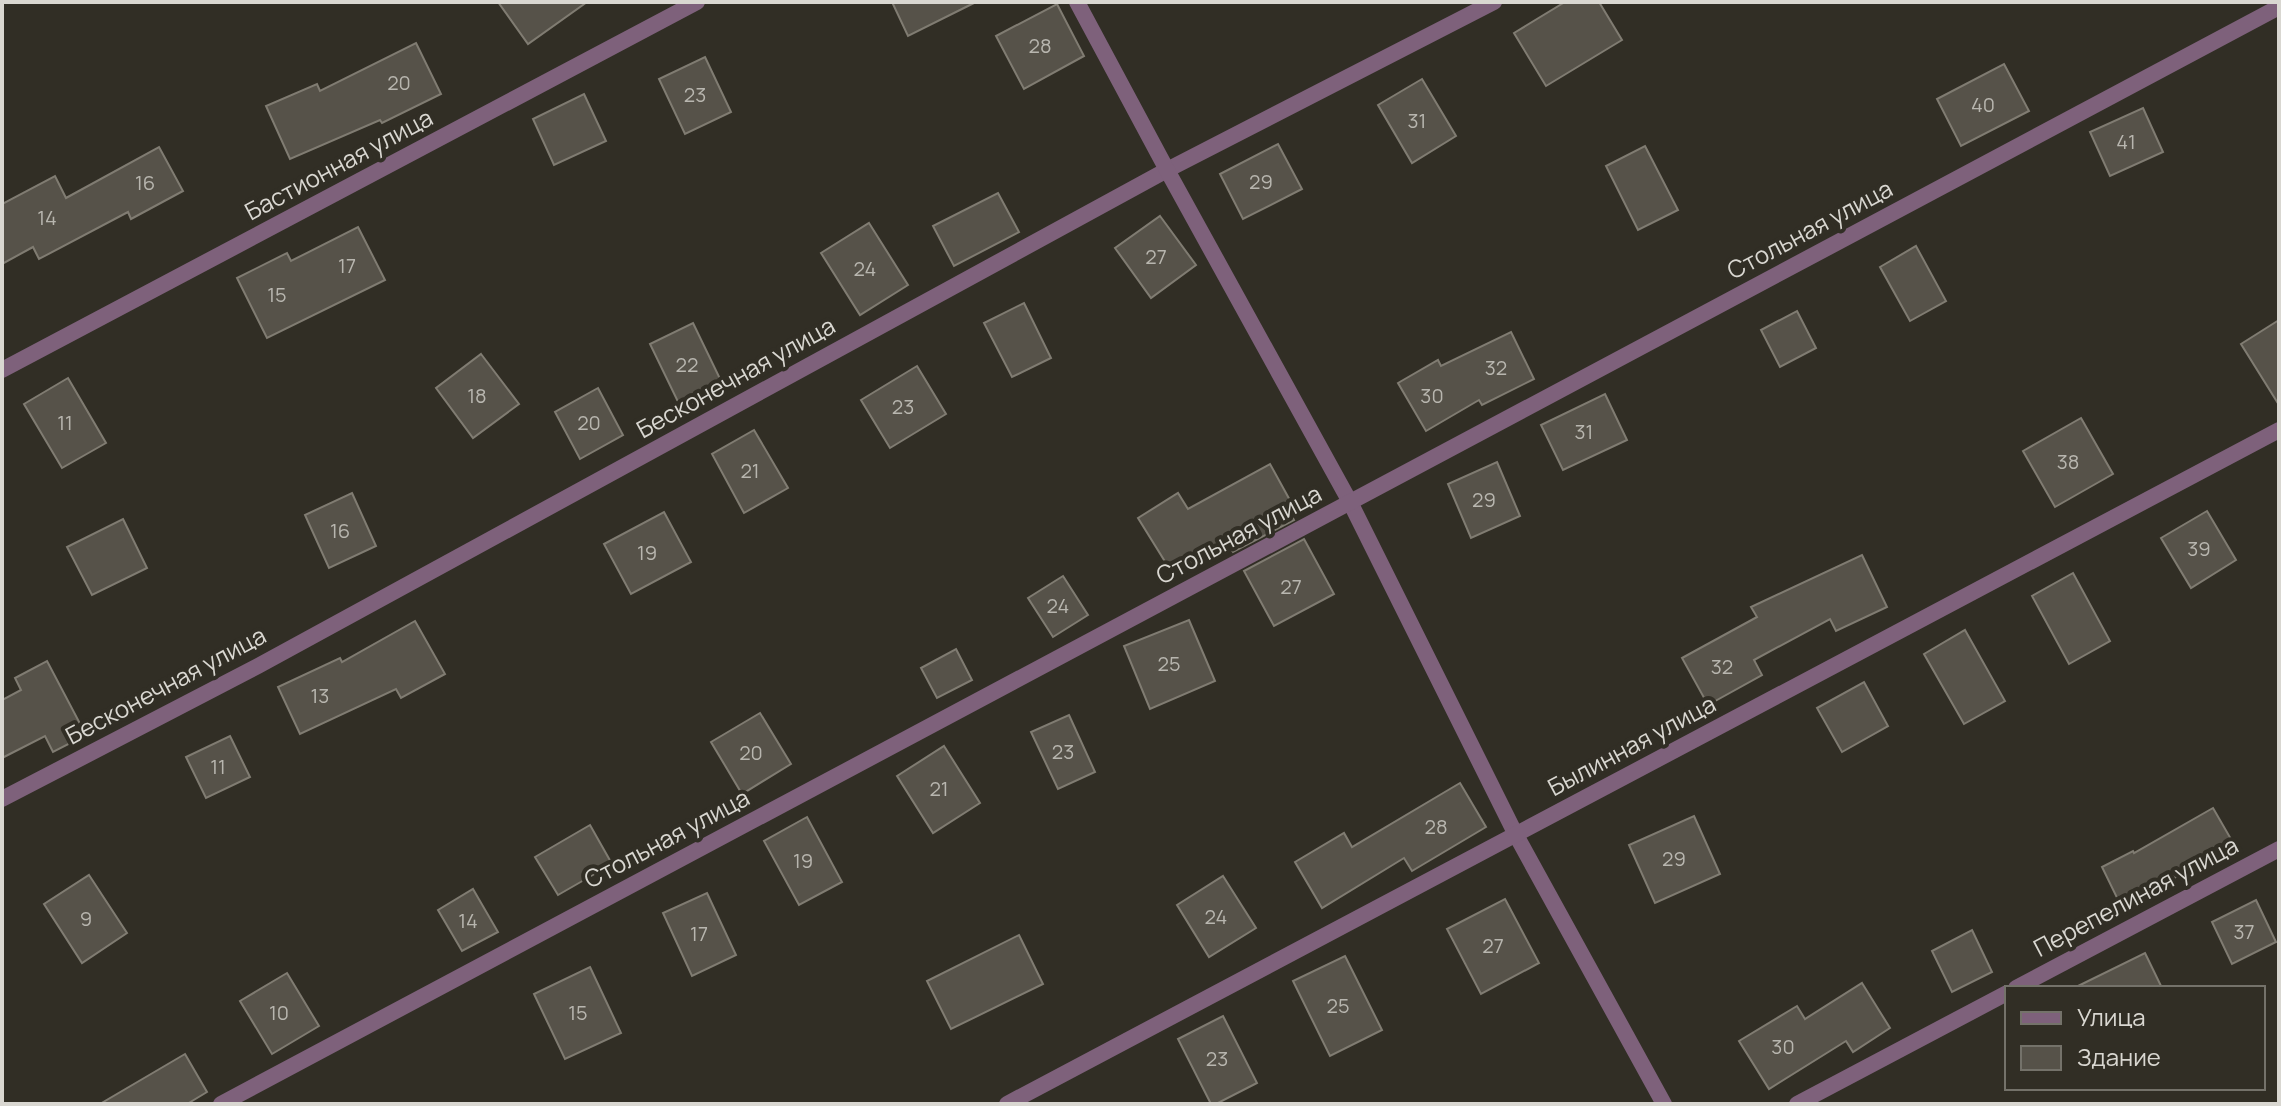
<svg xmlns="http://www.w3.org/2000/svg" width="2281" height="1106" font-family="Manrope,sans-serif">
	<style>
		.building { fill: #565249; stroke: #807c72; stroke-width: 2 }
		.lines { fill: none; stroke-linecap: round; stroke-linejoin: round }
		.service { stroke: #7e617b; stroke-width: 16 }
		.minor { stroke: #7e617b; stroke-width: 16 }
		.labels { text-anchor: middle; stroke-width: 8; stroke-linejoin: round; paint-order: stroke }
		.number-label { font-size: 20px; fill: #b8b6af }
		.street-label { font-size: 24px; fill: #d9d7d1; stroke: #312e25 }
	</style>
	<rect width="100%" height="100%" fill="#312e25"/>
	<g class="building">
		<path d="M498,2H587L528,44Z"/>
		<path d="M892,2H976L908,36Z"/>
		<path d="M1565,2H1599L1622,40L1546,86L1514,33Z"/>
		<path d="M1057,4L1084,56L1024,89L996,36Z"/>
		<path d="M416,43L441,94L382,123L380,120L290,159L266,106L317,84L320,91Z"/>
		<path d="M705,57L731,112L685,134L659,79Z"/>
		<path d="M2004,64L2029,111L1961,146L1937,99Z"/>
		<path d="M1422,79L1456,136L1412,163L1378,105Z"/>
		<path d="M584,94L606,141L554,165L533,119Z"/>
		<path d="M2143,108L2163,152L2110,176L2090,132Z"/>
		<path d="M1278,144L1302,189L1243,219L1220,174Z"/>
		<path d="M1645,146L1678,210L1638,230L1606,166Z"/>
		<path d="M159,147L183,191L131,219L128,212L39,259L33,247L2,264V204L55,176L66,198Z"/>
		<path d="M998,193L1019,232L954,266L933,226Z"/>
		<path d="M1160,216L1196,265L1151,298L1115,248Z"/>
		<path d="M869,223L908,285L860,315L821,253Z"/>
		<path d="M358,227L385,280L267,338L237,278L287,253L291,261Z"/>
		<path d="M1916,246L1946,301L1910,321L1880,267Z"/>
		<path d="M1024,303L1051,358L1012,377L984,323Z"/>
		<path d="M1797,311L1816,348L1780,367L1761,330Z"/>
		<path d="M2279,320V405L2241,344Z"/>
		<path d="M693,323L724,387L681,408L650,344Z"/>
		<path d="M1511,332L1534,379L1482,405L1479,400L1426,431L1398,383L1438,360L1441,366Z"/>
		<path d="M481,354L519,404L473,438L436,388Z"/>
		<path d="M917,366L946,414L890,448L861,400Z"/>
		<path d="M68,378L106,443L62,468L24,404Z"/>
		<path d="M598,388L623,435L580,459L555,412Z"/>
		<path d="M1605,394L1627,440L1563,470L1541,425Z"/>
		<path d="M2081,418L2113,474L2055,507L2023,451Z"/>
		<path d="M754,430L788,488L744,513L712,454Z"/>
		<path d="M1497,462L1520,516L1471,538L1448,484Z"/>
		<path d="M1270,464L1292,504L1287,507L1294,520L1233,552L1227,542L1174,576L1138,518L1178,493L1188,509Z"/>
		<path d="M352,493L376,546L329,568L305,515Z"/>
		<path d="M2207,511L2236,560L2191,588L2161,538Z"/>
		<path d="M664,512L691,562L631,594L604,544Z"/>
		<path d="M123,519L147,568L92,595L67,547Z"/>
		<path d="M1304,539L1334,594L1274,626L1244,571Z"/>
		<path d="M1862,555L1887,607L1836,631L1830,619L1754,660L1762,675L1708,705L1682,658L1757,617L1751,607Z"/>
		<path d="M2073,573L2110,641L2069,664L2032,596Z"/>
		<path d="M1063,576L1088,615L1053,637L1028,598Z"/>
		<path d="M1189,620L1215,681L1150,709L1124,646Z"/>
		<path d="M415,621L445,674L401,698L396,689L300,734L278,687L340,658L342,662Z"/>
		<path d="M1965,630L2005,701L1964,724L1924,654Z"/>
		<path d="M956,649L972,680L937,698L921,668Z"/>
		<path d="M47,661L86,735L53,752L45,736L2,758V700L21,690L15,678Z"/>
		<path d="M1864,682L1888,726L1842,752L1817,708Z"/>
		<path d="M760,713L791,764L742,794L711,742Z"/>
		<path d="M1069,715L1095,772L1058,789L1031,732Z"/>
		<path d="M230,736L250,777L206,798L186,757Z"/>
		<path d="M944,746L980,803L933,833L897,776Z"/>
		<path d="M1460,783L1486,827L1412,871L1404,858L1322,908L1295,862L1344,833L1352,847Z"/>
		<path d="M2213,808L2235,846L2121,906L2102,867L2133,851L2134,853Z"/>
		<path d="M1694,816L1720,874L1655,903L1629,845Z"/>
		<path d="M807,817L842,882L799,905L764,841Z"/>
		<path d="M590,825L612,864L558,895L535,857Z"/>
		<path d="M89,875L127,933L82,963L44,904Z"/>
		<path d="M1223,876L1256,928L1209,957L1177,905Z"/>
		<path d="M473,889L498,932L462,951L438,910Z"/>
		<path d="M707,893L736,955L692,976L663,913Z"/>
		<path d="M1505,899L1539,963L1481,994L1447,929Z"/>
		<path d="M2256,900L2276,942L2232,964L2212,922Z"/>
		<path d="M1972,930L1992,972L1952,992L1932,951Z"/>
		<path d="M1019,935L1043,984L951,1029L927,981Z"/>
		<path d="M2145,953L2162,988H2074Z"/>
		<path d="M1345,956L1382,1030L1330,1056L1293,981Z"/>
		<path d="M590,967L621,1033L565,1059L534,994Z"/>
		<path d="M287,973L319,1026L272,1054L240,1001Z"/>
		<path d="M1862,983L1890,1028L1853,1052L1846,1041L1769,1089L1739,1041L1797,1006L1805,1019Z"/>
		<path d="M1223,1016L1257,1083L1216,1104H1211L1178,1039Z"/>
		<path d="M185,1054L207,1092L187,1104H100Z"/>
	</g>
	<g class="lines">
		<path class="service" d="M2,799L258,666L1167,170L1494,2"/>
		<g class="minor">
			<path d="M1077,2L1167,170L1350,502L1516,835L1664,1104"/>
			<path d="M2,370L697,2"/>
			<path d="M2016,988L2279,849"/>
			<path d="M221,1104L2279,7"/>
			<path d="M1007,1104L2279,430"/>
			<path d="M1797,1104L2007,993"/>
		</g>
	</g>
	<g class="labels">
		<g class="number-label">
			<text x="1040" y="53">28</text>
			<text x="399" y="90">20</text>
			<text x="695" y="102">23</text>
			<text x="1983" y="112">40</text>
			<text x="1417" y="128">31</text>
			<text x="2126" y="149">41</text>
			<text x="1261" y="189">29</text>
			<text x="145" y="190">16</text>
			<text x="47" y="225">14</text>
			<text x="1156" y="264">27</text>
			<text x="347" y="273">17</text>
			<text x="865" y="276">24</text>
			<text x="277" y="302">15</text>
			<text x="687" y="372">22</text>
			<text x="1496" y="375">32</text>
			<text x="477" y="403">18</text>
			<text x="1432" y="403">30</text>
			<text x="903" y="414">23</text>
			<text x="65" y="430">11</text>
			<text x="589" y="430">20</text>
			<text x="1584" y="439">31</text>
			<text x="2068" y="469">38</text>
			<text x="750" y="478">21</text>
			<text x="1484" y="507">29</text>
			<text x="340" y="538">16</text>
			<text x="2199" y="556">39</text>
			<text x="647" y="560">19</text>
			<text x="1291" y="594">27</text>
			<text x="1058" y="613">24</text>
			<text x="1169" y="671">25</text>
			<text x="1722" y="674">32</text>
			<text x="320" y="703">13</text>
			<text x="1063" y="759">23</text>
			<text x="751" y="760">20</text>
			<text x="218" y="774">11</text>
			<text x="939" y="796">21</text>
			<text x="1436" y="834">28</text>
			<text x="1674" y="866">29</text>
			<text x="803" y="868">19</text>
			<text x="1216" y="924">24</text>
			<text x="86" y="926">9</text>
			<text x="468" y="928">14</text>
			<text x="2244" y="939">37</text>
			<text x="699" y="941">17</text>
			<text x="1493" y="953">27</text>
			<text x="1338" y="1013">25</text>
			<text x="279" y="1020">10</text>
			<text x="578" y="1020">15</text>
			<text x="1783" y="1054">30</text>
			<text x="1217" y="1066">23</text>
		</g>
		<g class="street-label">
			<text transform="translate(339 165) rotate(-28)" y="8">Бастионная улица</text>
			<text transform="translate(1810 230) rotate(-28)" y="8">Стольная улица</text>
			<text transform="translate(736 378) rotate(-29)" y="8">Бесконечная улица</text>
			<text transform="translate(1239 535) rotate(-28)" y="8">Стольная улица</text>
			<text transform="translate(166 686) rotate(-28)" y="8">Бесконечная улица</text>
			<text transform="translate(1632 746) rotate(-28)" y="8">Былинная улица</text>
			<text transform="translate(667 839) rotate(-28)" y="8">Стольная улица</text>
			<text transform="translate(2136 897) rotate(-28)" y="8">Перепелиная улица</text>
		</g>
	</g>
	<rect width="2281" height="1106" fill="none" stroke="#d9d7d1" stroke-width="8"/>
	<rect x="2005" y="986" width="260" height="104" fill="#312e25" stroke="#74726a" stroke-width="2"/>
	<rect x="2021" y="1012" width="40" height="12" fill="#7e617b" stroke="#74726a" stroke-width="2"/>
	<text x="2077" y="1026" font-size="24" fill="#d9d7d1">Улица</text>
	<rect x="2021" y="1046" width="40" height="24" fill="#565249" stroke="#74726a" stroke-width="2"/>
	<text x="2077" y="1066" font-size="24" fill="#d9d7d1">Здание</text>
</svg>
